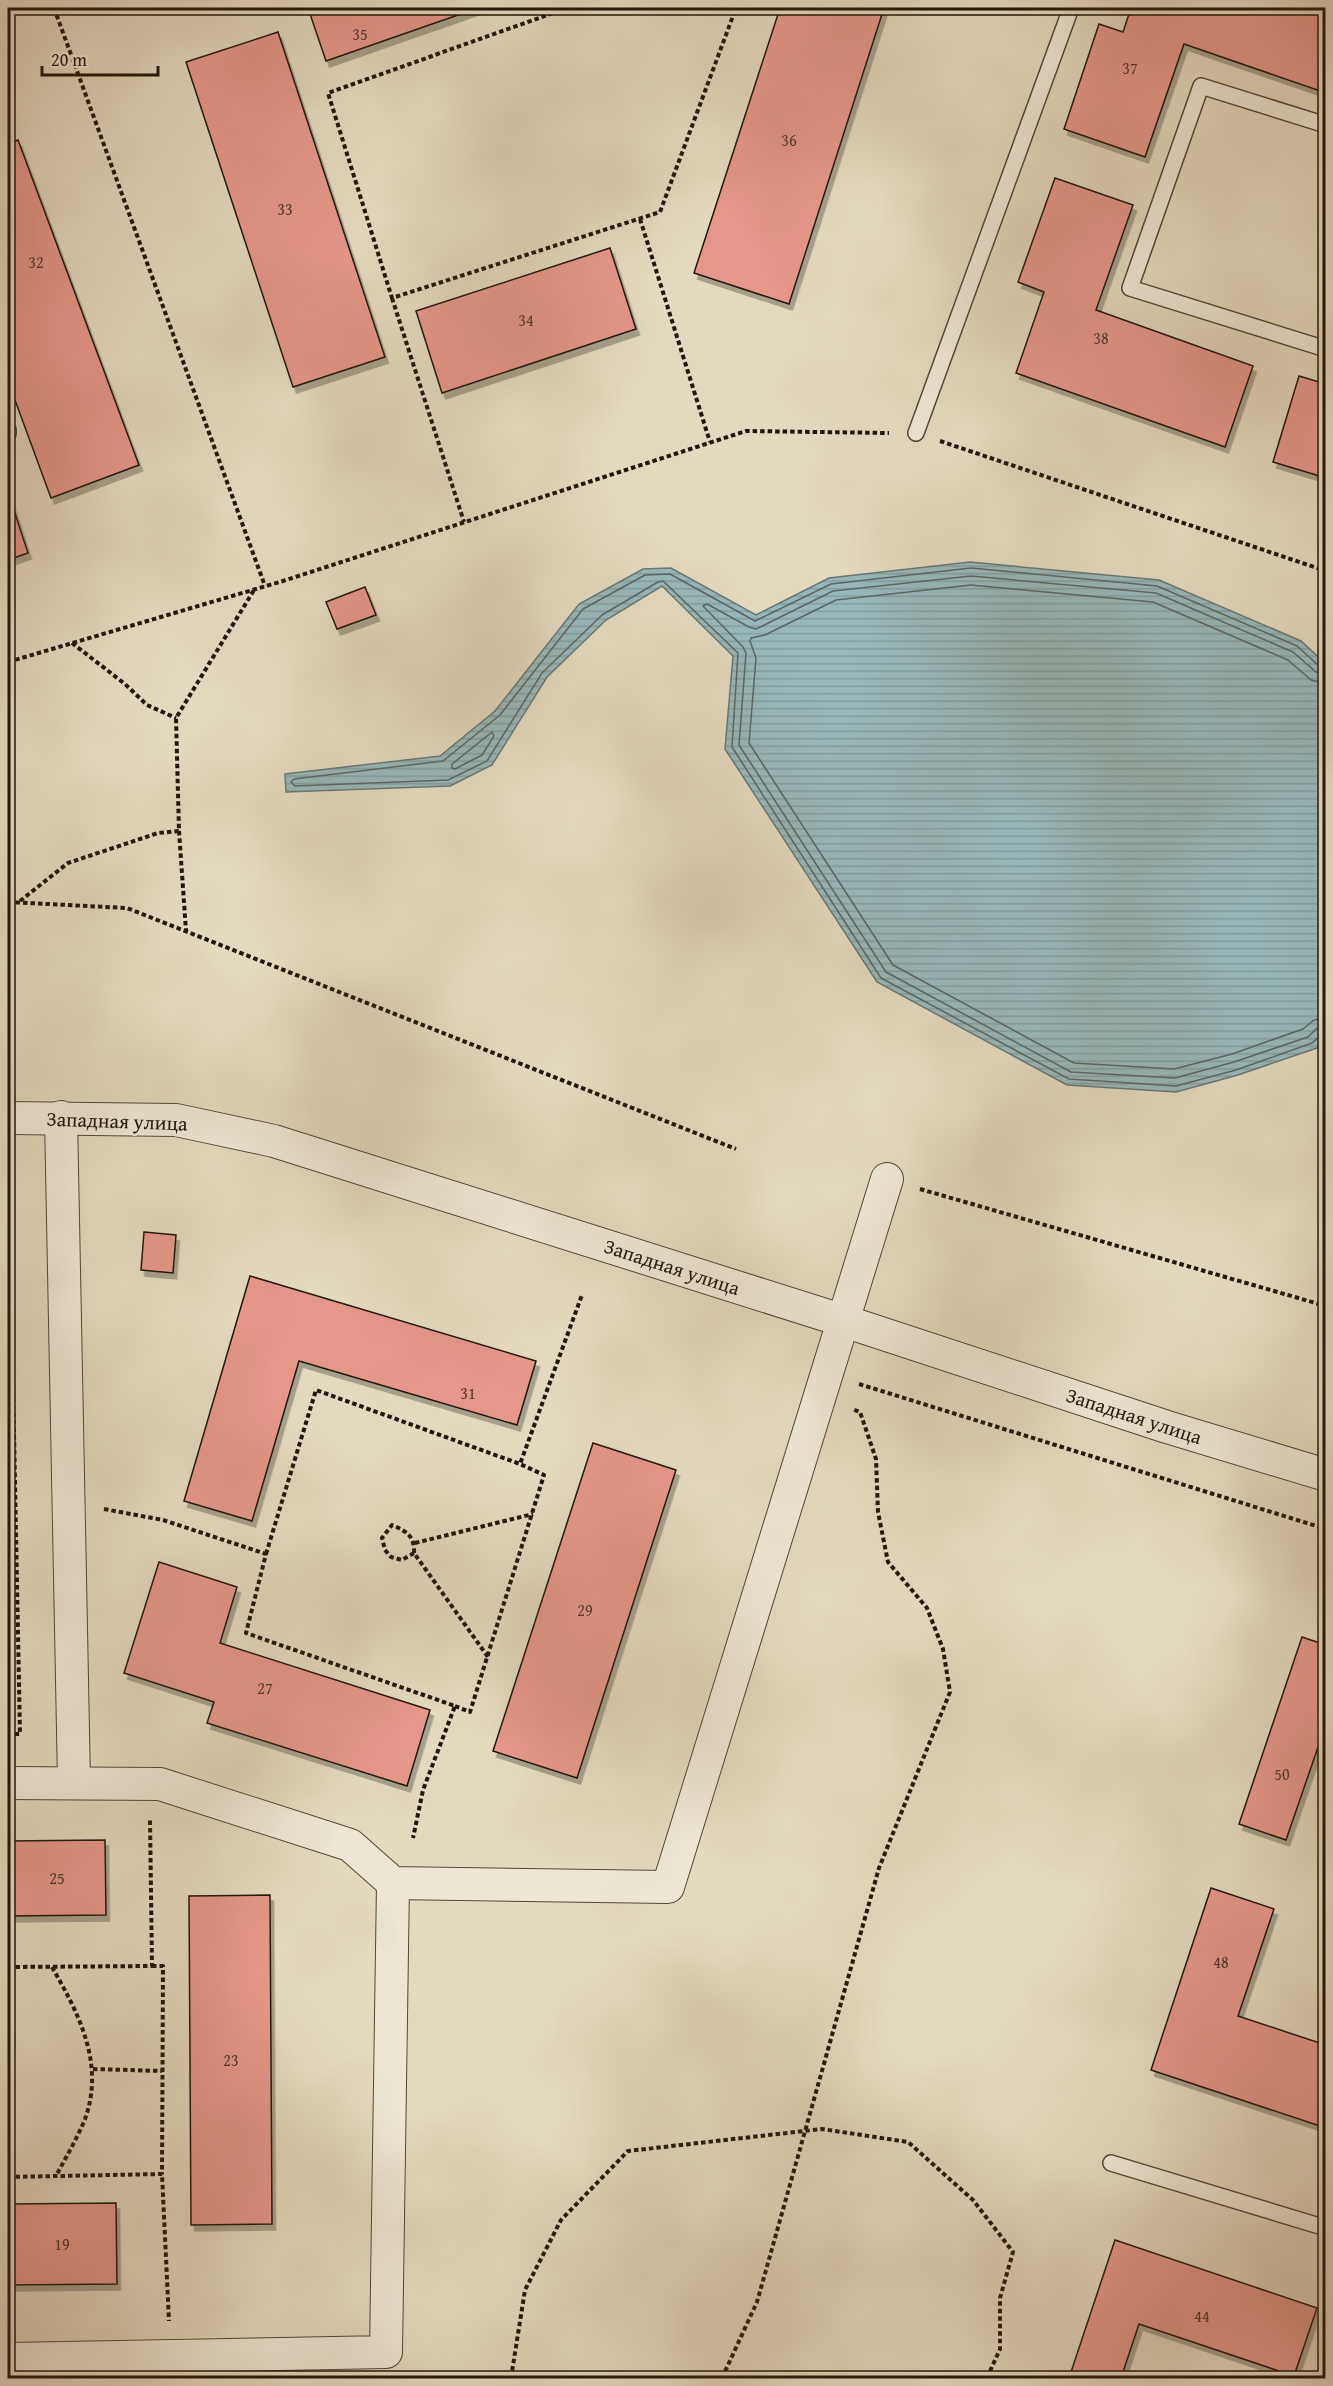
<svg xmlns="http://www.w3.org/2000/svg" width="1333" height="2386" font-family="'Gentium Book Plus',serif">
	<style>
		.water { fill: url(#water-rules); stroke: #697776; stroke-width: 1.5 }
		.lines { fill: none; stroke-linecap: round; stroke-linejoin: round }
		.shore { stroke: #5c6764; stroke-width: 1.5 }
		.building { fill: #e59789; stroke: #20160e; stroke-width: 1.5; filter: url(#shadow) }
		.service-casing { stroke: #51473a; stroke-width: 18 }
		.minor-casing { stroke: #51473a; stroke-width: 34 }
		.path { stroke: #20160e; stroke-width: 4; stroke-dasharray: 4.5 3; stroke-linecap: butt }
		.service { stroke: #ede6d5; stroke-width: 15 }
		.minor { stroke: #ede6d5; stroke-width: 32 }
		.labels { text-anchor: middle; stroke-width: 5; stroke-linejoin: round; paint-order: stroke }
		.number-label { font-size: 16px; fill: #51362d }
		.street-label { font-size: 20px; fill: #20160e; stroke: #ede6d5 }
	</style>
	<defs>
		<pattern id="water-rules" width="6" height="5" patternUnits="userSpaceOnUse" patternTransform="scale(1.5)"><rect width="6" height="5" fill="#99b8bb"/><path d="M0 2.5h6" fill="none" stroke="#849da0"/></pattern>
		<filter id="shadow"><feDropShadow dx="3.5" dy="6" stdDeviation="0" flood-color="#0004"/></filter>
	</defs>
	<rect width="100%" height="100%" fill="#e3d9bf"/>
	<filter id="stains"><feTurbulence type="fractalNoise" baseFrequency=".00333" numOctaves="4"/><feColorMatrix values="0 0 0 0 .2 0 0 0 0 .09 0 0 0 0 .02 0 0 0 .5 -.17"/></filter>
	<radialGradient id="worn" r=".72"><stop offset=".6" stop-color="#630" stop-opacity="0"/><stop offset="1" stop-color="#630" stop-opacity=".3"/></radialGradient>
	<path class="water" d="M970,562L1159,580L1301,641L1325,663L1326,1038L1317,1048L1238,1075L1176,1092L1067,1085L877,982L725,749L733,656L662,586L606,620L547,677L492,765L450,786L286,792L285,774L440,756L495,711L579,604L643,569L671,568L756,615L829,578Z"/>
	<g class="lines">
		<g class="shore">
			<path d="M1326,667L1319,666L1297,646L1157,586L971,568L831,584L755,621L670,574L645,575L583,609L500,715L443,761L294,779L291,782L295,786L448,780L487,761L542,673L602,615L658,582L663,581L738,653L732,747L881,978L1069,1079L1176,1086L1236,1070L1312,1043L1320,1036L1326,1035"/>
			<path d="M1326,675L1316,672L1293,652L1156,593L971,576L833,591L756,629L749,627L707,604L703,606L743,647L746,653L739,745L886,972L1071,1072L1175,1078L1234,1062L1308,1037L1316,1029L1326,1027"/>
			<path d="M1326,684L1311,680L1288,660L1153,602L971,585L836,600L765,635L751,638L750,641L756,658L749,743L893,965L1074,1063L1174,1069L1232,1054L1303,1029L1314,1020L1326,1018"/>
			<path d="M492,732L494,736L482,755L455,769L452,768V764Z"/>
		</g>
	</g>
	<g class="building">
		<path d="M308,8H478L326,61Z"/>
		<path d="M780,8H884L789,304L694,273Z"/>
		<path d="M1131,8H1326V93L1184,44L1145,157L1064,129L1099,24L1123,32Z"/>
		<path d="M278,32L385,357L293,387L186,62Z"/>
		<path d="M18,140L139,465L51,498L8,381V144Z"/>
		<path d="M1055,178L1133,205L1096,310L1253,366L1225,447L1016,373L1044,292L1018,282Z"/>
		<path d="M610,248L636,329L442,393L416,311Z"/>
		<path d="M1299,376L1326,384V478L1273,462Z"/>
		<path d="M8,492L28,553L8,560Z"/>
		<path d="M365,587L376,615L337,629L326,602Z"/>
		<path d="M144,1232L176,1235L173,1273L141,1270Z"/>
		<path d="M250,1276L536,1361L517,1425L299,1361L252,1521L184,1501Z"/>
		<path d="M593,1443L676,1470L577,1778L493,1751Z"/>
		<path d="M159,1562L237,1587L220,1643L430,1710L407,1786L207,1723L214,1702L124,1673Z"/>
		<path d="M1302,1637L1326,1645V1724L1286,1840L1239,1824Z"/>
		<path d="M105,1840L106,1915L8,1916V1841Z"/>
		<path d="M1211,1888L1274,1909L1238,2016L1326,2045V2128L1151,2070Z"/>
		<path d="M270,1895L272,2224L191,2225L189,1896Z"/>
		<path d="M116,2203L117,2284L8,2285V2204Z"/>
		<path d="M1115,2240L1317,2308L1294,2376L1139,2324L1121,2378H1069Z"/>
	</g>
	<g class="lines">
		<defs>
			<g id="service">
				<path d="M1326,125L1201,86L1130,288L1326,349"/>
				<path d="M8,430V434"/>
				<path d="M916,433L1071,8"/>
				<path d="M1111,2163L1326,2228"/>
			</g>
			<g id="minor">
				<path d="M61,1117L74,1782"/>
				<path d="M8,1118L176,1120L274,1141L841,1320L1167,1427L1326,1475"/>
				<path d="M8,1783L160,1784L350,1845L393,1883L668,1887L887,1179"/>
				<path d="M8,2359L386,2352L393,1883"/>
			</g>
		</defs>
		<use href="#service" class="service-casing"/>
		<use href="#minor" class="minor-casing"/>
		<g class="path">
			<path d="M54,8L265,586"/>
			<path d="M567,8L328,93L392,298L660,212L736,8"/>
			<path d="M640,219L710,442"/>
			<path d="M392,298L464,522"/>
			<path d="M940,441L1326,571"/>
			<path d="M72,643L125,684L147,705L176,718"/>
			<path d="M8,662L283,581L746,431L889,433"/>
			<path d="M179,831L186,931"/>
			<path d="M20,901L68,863L158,833L179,831L176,718L254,590"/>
			<path d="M8,902L127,908L736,1149"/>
			<path d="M8,1181H9L20,1734H8"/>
			<path d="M920,1189L1326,1306"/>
			<path d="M859,1384L1326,1529"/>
			<path d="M104,1509L163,1520L266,1554L246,1633L455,1706L423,1790L413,1838"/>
			<path d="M415,1543L533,1514"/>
			<path d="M414,1553L402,1560L391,1557L385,1550L382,1538L392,1525C406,1531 415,1536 414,1553L488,1657"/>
			<path d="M266,1554L316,1390L520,1464"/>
			<path d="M455,1706L470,1712L544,1475L520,1464L582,1295"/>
			<path d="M152,1966H163L162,2174"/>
			<path d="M8,1967L152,1966L150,1820"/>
			<path d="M52,1967C79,2014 105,2064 85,2119C77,2139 66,2157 56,2176"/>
			<path d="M93,2069L162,2071"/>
			<path d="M8,2177L162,2174L169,2321"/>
			<path d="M511,2378L525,2290L561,2220L628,2151L822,2129L908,2142L973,2200L1013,2252L1000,2298V2349L987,2378"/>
			<path d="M722,2378L757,2302L879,1868L950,1692L943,1649L927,1608L888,1562L878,1512L876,1459L860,1412L852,1409"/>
		</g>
		<use href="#service" class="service"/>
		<use href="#minor" class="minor"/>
	</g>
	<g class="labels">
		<g class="number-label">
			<text x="360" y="40">35</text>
			<text x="1130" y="74">37</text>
			<text x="789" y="146">36</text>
			<text x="285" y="215">33</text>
			<text x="36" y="268">32</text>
			<text x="526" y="326">34</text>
			<text x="1101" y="344">38</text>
			<text x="468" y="1399">31</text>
			<text x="585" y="1616">29</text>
			<text x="265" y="1694">27</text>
			<text x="1282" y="1780">50</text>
			<text x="57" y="1884">25</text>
			<text x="1221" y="1968">48</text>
			<text x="231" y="2066">23</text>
			<text x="62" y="2250">19</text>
			<text x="1202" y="2322">44</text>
		</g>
		<g class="street-label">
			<text transform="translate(117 1121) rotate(2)" y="7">Западная улица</text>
			<text transform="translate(672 1267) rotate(18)" y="7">Западная улица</text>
			<text transform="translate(1134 1416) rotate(18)" y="7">Западная улица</text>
		</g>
	</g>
	<rect width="1333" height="2386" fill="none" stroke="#e3d9bf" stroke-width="30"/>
	<rect x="9" y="9" width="1315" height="2368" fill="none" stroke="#20160e" stroke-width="3"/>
	<rect x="15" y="15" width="1303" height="2356" fill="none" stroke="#20160e" stroke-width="1.5"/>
	<path d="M42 66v9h116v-9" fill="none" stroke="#20160e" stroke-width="3"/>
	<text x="51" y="66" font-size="18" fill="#20160e" stroke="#ede6d5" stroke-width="4.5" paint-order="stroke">20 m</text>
	<rect width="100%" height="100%" filter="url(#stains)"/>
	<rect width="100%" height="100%" fill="url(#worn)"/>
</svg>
